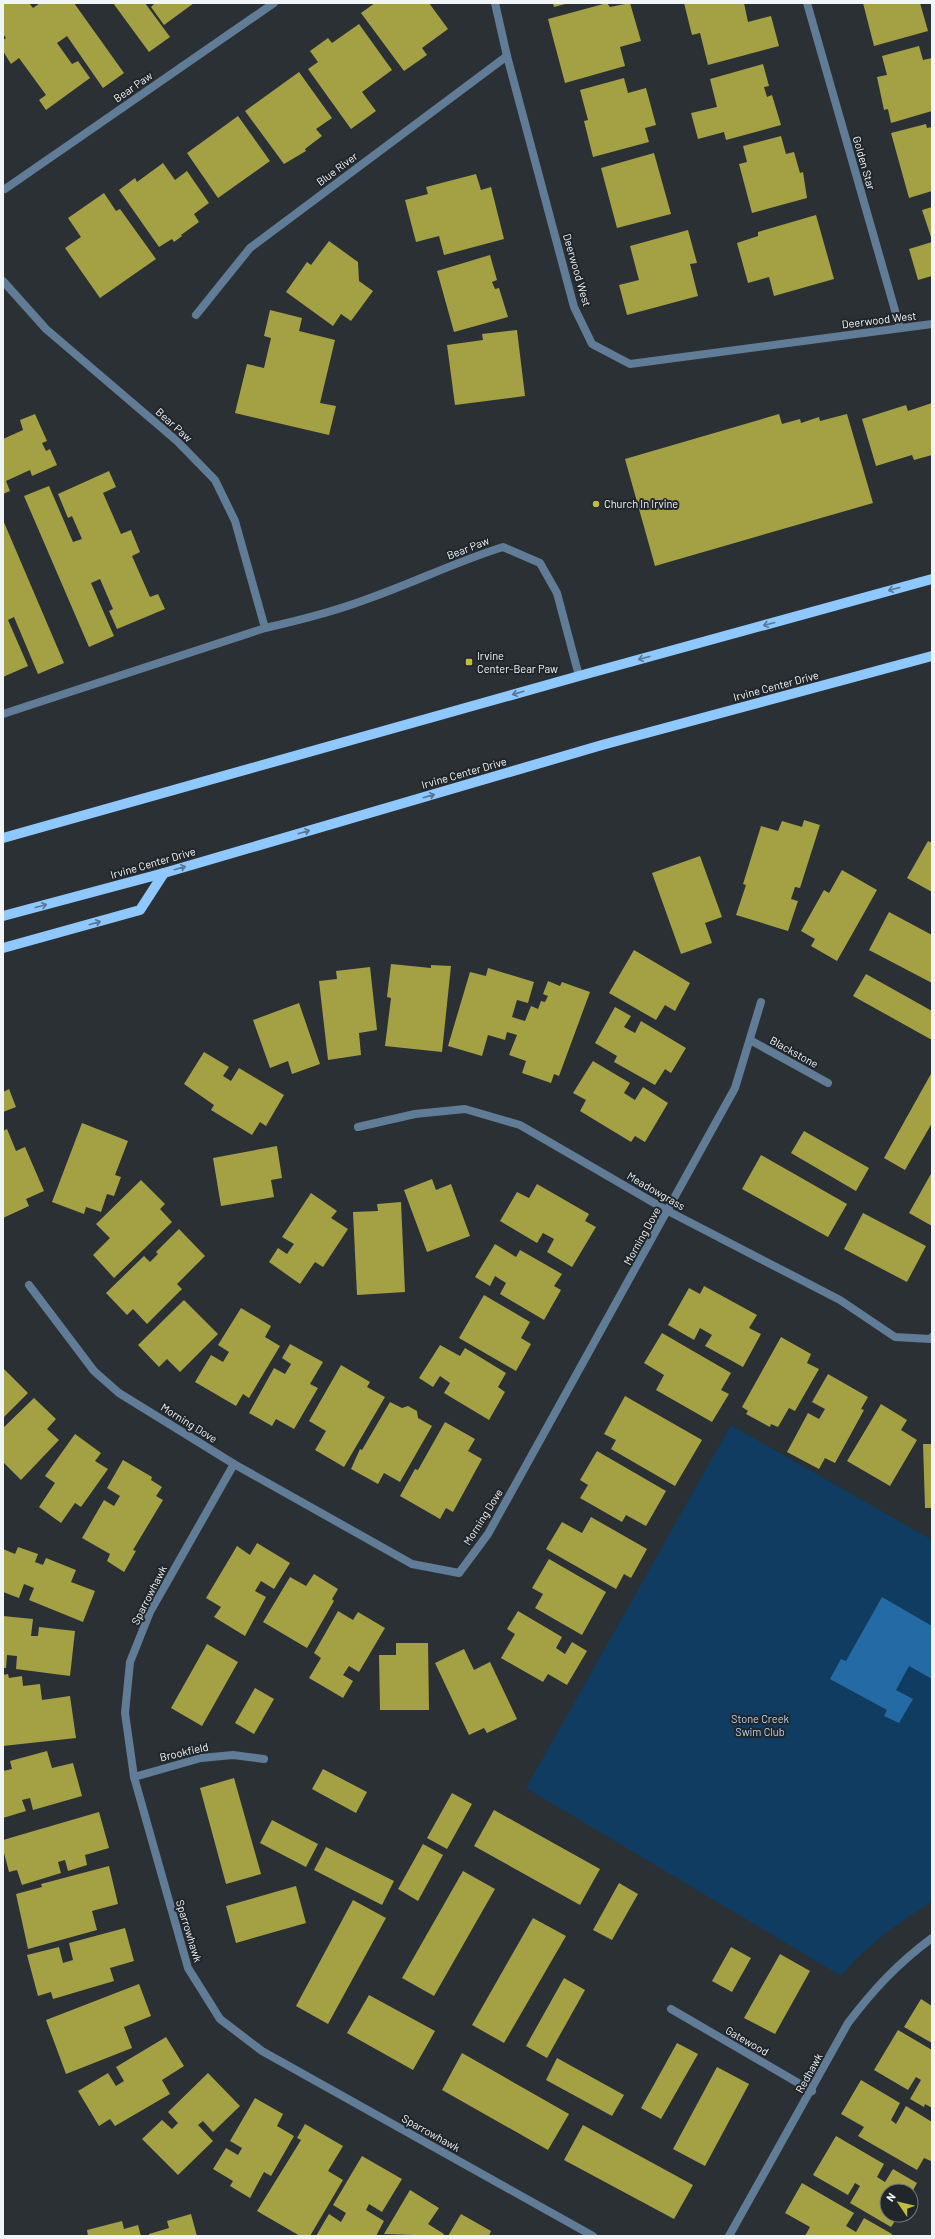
<svg xmlns="http://www.w3.org/2000/svg" width="935" height="2239" font-family="Barlow,sans-serif">
	<style>
		.green { fill: #0f3c60 }
		.water { fill: #246ba5 }
		.building { fill: #a4a145 }
		.lines { fill: none; stroke-linecap: round; stroke-linejoin: round }
		.minor { stroke: #607c96; stroke-width: 8 }
		.tertiary { stroke: #607c96; stroke-width: 8 }
		.primary { stroke: #8ec8fe; stroke-width: 10 }
		.oneway { stroke: #587794 }
		.poi-dot { fill: #c1bd40; stroke: #21262b; stroke-width: 1.5 }
		.labels { text-anchor: middle; stroke-width: 4; stroke-linejoin: round; paint-order: stroke }
		.street-label { font-size: 11px; fill: #f1f5f8; stroke: #21262b }
		.poi-label { font-size: 11px; fill: #f1f5f8; stroke: #21262b; text-anchor: start }
		.park-label { font-size: 11px; fill: #b0d2f2; stroke: #21262b }
	</style>
	<rect width="100%" height="100%" fill="#2b3035"/>
	<path class="green" d="M731,1425L932,1540V1901L884,1934L856,1959L841,1976L526,1788Z"/>
	<path class="water" d="M882,1597L932,1626V1679L909,1666L896,1690L913,1699L899,1723L884,1716L887,1710L830,1679L841,1659L846,1661Z"/>
	<g class="building">
		<path d="M3,3H29L33,8L40,3H74L124,73L103,88L67,36L57,43L72,64L78,61L90,78L46,110L39,100L46,95L19,58L11,64L3,51V40L6,38L3,34Z"/>
		<path d="M113,3H145L170,37L149,52Z"/>
		<path d="M155,3H194L164,25L151,7Z"/>
		<path d="M375,3H429L448,29L422,48L427,55L404,71L361,13Z"/>
		<path d="M553,3H569L554,7Z"/>
		<path d="M607,3L610,7L630,3L641,41L620,47L625,66L565,83L548,19Z"/>
		<path d="M684,3H744L748,22L771,16L779,46L708,65L700,33L692,35Z"/>
		<path d="M863,3H920L928,31L874,46Z"/>
		<path d="M359,24L392,70L362,92L376,111L351,129L308,69L318,62L310,51L328,38L332,43Z"/>
		<path d="M919,46L923,60L932,58V111L891,123L888,109L884,110L877,77L887,75L882,56Z"/>
		<path d="M763,64L769,86L764,87L767,97L772,95L781,125L726,140L724,132L698,139L691,113L717,107L710,79Z"/>
		<path d="M299,72L332,118L316,129L322,136L305,149L306,151L284,164L245,111Z"/>
		<path d="M624,78L628,93L646,88L656,125L645,128L649,142L593,157L584,121L588,120L580,90Z"/>
		<path d="M238,116L270,161L218,198L187,153Z"/>
		<path d="M926,124L927,128L932,127V191L909,198L891,133Z"/>
		<path d="M781,136L786,154L794,152L800,173L803,172L807,198L752,213L739,164L747,162L743,146Z"/>
		<path d="M654,153L671,214L617,228L601,168Z"/>
		<path d="M163,163L175,180L187,171L209,203L194,214L199,222L181,235L182,236L174,242L172,239L159,247L119,190L135,178L137,182Z"/>
		<path d="M476,174L481,190L491,187L504,239L444,255L439,236L416,242L405,200L428,194L426,187Z"/>
		<path d="M104,193L116,211L120,209L156,259L100,298L65,248L81,237L68,218Z"/>
		<path d="M932,207V240L922,210Z"/>
		<path d="M816,215L834,279L774,296L769,277L748,283L737,243L758,236V232Z"/>
		<path d="M688,230L697,263L690,264L698,296L627,315L619,285L639,280L630,246Z"/>
		<path d="M329,241L358,262L359,281L373,291L351,321L341,314L333,326L286,292L307,262L311,265Z"/>
		<path d="M932,242V276L918,280L909,249Z"/>
		<path d="M490,255L497,280L492,282L495,289L499,288L508,317L454,332L437,271Z"/>
		<path d="M270,310L302,318L299,331L335,340L320,403L336,406L329,435L235,413L247,364L264,368L271,338L264,336Z"/>
		<path d="M517,330L525,396L455,405L447,345L483,340L482,334Z"/>
		<path d="M932,403V455L914,460L912,455L876,466L862,419L906,405L908,411Z"/>
		<path d="M35,414L47,441L42,443L46,451L50,449L57,465L32,476L30,470L6,481L10,491L3,494V439L23,430L20,420Z"/>
		<path d="M779,414L782,424L800,419L801,423L819,417L820,421L847,414L873,503L655,566L625,459Z"/>
		<path d="M109,471L116,487L103,493L121,534L131,530L140,552L132,556L150,597L158,594L165,609L117,629L109,611L113,609L100,579L91,583L114,636L89,647L24,496L49,486L73,542L82,539L72,516L68,518L58,494Z"/>
		<path d="M3,520L64,663L38,674L14,617L8,620L28,666L3,677Z"/>
		<path d="M804,820L820,825L800,888L795,887L791,899L798,901L788,931L736,915L746,885L743,884L761,826L778,831L782,821L802,827Z"/>
		<path d="M928,841L932,843V892L907,878Z"/>
		<path d="M700,856L722,917L705,923L712,943L681,954L652,873Z"/>
		<path d="M842,870L877,890L837,961L811,946L815,939L801,931L824,890L829,893Z"/>
		<path d="M889,912L932,935V983L869,950Z"/>
		<path d="M634,950L690,983L675,1011L665,1005L656,1020L609,993Z"/>
		<path d="M391,964L431,968V965L451,966L442,1052L385,1046L391,998L387,997Z"/>
		<path d="M370,967L377,1030L359,1033L361,1055L328,1060L319,981L337,979L336,971Z"/>
		<path d="M488,968L534,982L528,1003L517,1000L512,1017L525,1021L531,1006L538,1009L541,1001L545,1002L548,996L543,994L548,981L560,986L562,982L590,992L559,1076L554,1074L551,1083L522,1073L526,1061L509,1055L517,1035L507,1032L505,1040L488,1035L482,1056L448,1046L470,972L486,976Z"/>
		<path d="M866,974L932,1011V1040L853,996Z"/>
		<path d="M299,1003L320,1064L292,1074L288,1061L270,1068L253,1020Z"/>
		<path d="M615,1007L631,1016L624,1027L635,1033L641,1021L686,1048L671,1073L665,1069L655,1085L614,1062L617,1056L595,1043Z"/>
		<path d="M204,1052L229,1067L223,1076L231,1081L239,1068L284,1095L266,1126L260,1122L252,1135L211,1110L214,1105L184,1084Z"/>
		<path d="M593,1061L630,1083L624,1093L635,1100L643,1087L668,1103L645,1142L635,1136L631,1142L580,1111L586,1100L573,1093Z"/>
		<path d="M932,1072V1123L905,1170L884,1158Z"/>
		<path d="M9,1089L16,1107L3,1112V1092Z"/>
		<path d="M82,1123L128,1141L115,1175L121,1177L114,1196L107,1194L101,1212L86,1207L84,1214L52,1202Z"/>
		<path d="M7,1129L16,1151L25,1147L44,1191L26,1199L29,1206L3,1218V1131Z"/>
		<path d="M804,1131L869,1168L856,1191L791,1153Z"/>
		<path d="M277,1146L282,1178L271,1180L274,1197L221,1206L213,1158Z"/>
		<path d="M761,1155L847,1204L828,1237L742,1189Z"/>
		<path d="M932,1172V1226L909,1213Z"/>
		<path d="M432,1179L436,1190L451,1184L470,1236L427,1252L404,1190Z"/>
		<path d="M141,1180L165,1204L160,1209L172,1222L114,1278L93,1255L110,1238L96,1224Z"/>
		<path d="M537,1184L589,1214L585,1221L596,1227L572,1267L547,1252L554,1239L543,1233L537,1243L500,1221L517,1192L529,1198Z"/>
		<path d="M311,1193L337,1211L331,1218L348,1229L323,1267L315,1262L300,1284L269,1262L278,1248L287,1254L294,1244L282,1237Z"/>
		<path d="M401,1202L405,1292L357,1295L353,1212L378,1211L377,1204Z"/>
		<path d="M863,1213L926,1246L907,1282L844,1249Z"/>
		<path d="M179,1229L205,1256L177,1284L182,1289L147,1324L133,1309L127,1315L106,1293L144,1256L150,1262L158,1254L156,1252Z"/>
		<path d="M495,1244L516,1257L520,1250L562,1274L554,1286L561,1290L544,1320L500,1294L506,1283L495,1276L490,1286L475,1277Z"/>
		<path d="M704,1286L757,1315L749,1328L761,1334L743,1367L705,1346L712,1335L700,1328L694,1340L668,1325L689,1288L700,1294Z"/>
		<path d="M484,1295L530,1322L521,1338L531,1344L516,1371L459,1338Z"/>
		<path d="M184,1300L218,1334L180,1372L167,1359L159,1367L138,1345Z"/>
		<path d="M241,1308L271,1326L265,1337L280,1346L249,1398L243,1394L236,1406L195,1382L211,1355L223,1362L229,1352L218,1345Z"/>
		<path d="M662,1333L731,1373L721,1390L729,1394L712,1422L656,1390L664,1375L644,1363Z"/>
		<path d="M781,1337L811,1354L807,1363L819,1369L795,1411L789,1408L778,1427L771,1424L770,1427L746,1414L748,1411L742,1407Z"/>
		<path d="M290,1344L323,1362L310,1384L318,1388L294,1429L276,1419L272,1426L249,1413L274,1368L285,1374L291,1364L282,1358Z"/>
		<path d="M440,1345L460,1356L465,1348L506,1373L498,1387L505,1392L489,1420L444,1393L450,1383L440,1376L433,1387L419,1378Z"/>
		<path d="M341,1365L370,1382L367,1387L385,1397L344,1467L315,1450L326,1431L309,1421Z"/>
		<path d="M4,1369L28,1393L3,1418V1370Z"/>
		<path d="M828,1374L868,1397L861,1409L864,1410L835,1463L825,1458L819,1469L787,1452L808,1413L819,1419L825,1409L812,1402Z"/>
		<path d="M625,1396L702,1440L675,1486L611,1449L616,1440L604,1434Z"/>
		<path d="M34,1398L56,1419L47,1429L59,1440L21,1480L3,1462V1428Z"/>
		<path d="M390,1402L402,1408L408,1406L417,1411L418,1418L432,1426L400,1482L384,1473L378,1484L351,1469L360,1449L362,1450Z"/>
		<path d="M881,1404L907,1420L901,1430L917,1440L890,1486L847,1461Z"/>
		<path d="M445,1422L475,1439L468,1451L482,1459L453,1512L446,1508L440,1519L400,1496L415,1469L418,1470Z"/>
		<path d="M75,1434L101,1453L95,1461L108,1469L81,1507L75,1503L61,1523L39,1507L55,1483L45,1476Z"/>
		<path d="M923,1444H932V1508H925Z"/>
		<path d="M597,1451L666,1491L646,1526L626,1515L622,1522L580,1498L588,1485L580,1480Z"/>
		<path d="M123,1460L152,1477L151,1480L162,1487L156,1496L163,1500L133,1550L136,1551L124,1572L107,1561L110,1554L82,1538L104,1500L114,1506L120,1496L107,1488Z"/>
		<path d="M591,1517L647,1549L631,1578L624,1574L616,1589L546,1549L562,1522L582,1533Z"/>
		<path d="M257,1543L290,1563L274,1589L261,1581L255,1591L266,1597L245,1636L214,1617L221,1607L206,1598L237,1546L250,1555Z"/>
		<path d="M18,1547L38,1554L35,1562L43,1565L46,1558L76,1570L71,1582L95,1591L83,1622L29,1600L34,1588L24,1584L19,1598L3,1592V1549L15,1554Z"/>
		<path d="M549,1559L606,1592L582,1635L535,1608L543,1594L532,1588Z"/>
		<path d="M314,1574L338,1589L332,1599L334,1601L307,1648L263,1622L290,1577L306,1586Z"/>
		<path d="M338,1611L353,1620L358,1612L385,1628L359,1672L349,1666L343,1675L353,1681L343,1698L309,1678L321,1658L314,1653Z"/>
		<path d="M518,1611L562,1637L556,1648L565,1654L572,1642L587,1651L567,1685L548,1674L543,1682L501,1658L515,1634L507,1629Z"/>
		<path d="M3,1616L33,1619L31,1636H38L39,1627L75,1631L70,1676L16,1669L17,1656L7,1655L6,1668H3Z"/>
		<path d="M396,1643H428L429,1710H380L379,1655H396Z"/>
		<path d="M207,1644L238,1662L202,1726L171,1708Z"/>
		<path d="M464,1649L474,1670L490,1662L517,1719L487,1733L484,1728L469,1735L435,1663Z"/>
		<path d="M8,1674L9,1678L22,1676L23,1686L40,1684L42,1700L70,1696L76,1738L3,1746V1675Z"/>
		<path d="M255,1688L274,1699L254,1734L235,1723Z"/>
		<path d="M47,1751L52,1768L73,1763L82,1796L33,1810L30,1798L22,1800L26,1811L3,1818V1771L12,1769L10,1761Z"/>
		<path d="M323,1769L367,1792L356,1813L312,1789Z"/>
		<path d="M234,1778L261,1874L226,1884L200,1788Z"/>
		<path d="M452,1793L472,1804L447,1849L427,1838Z"/>
		<path d="M494,1810L600,1869L580,1905L474,1846Z"/>
		<path d="M99,1812L109,1848L85,1855L87,1865L68,1871L65,1860L58,1862L61,1873L22,1885L17,1870L9,1872L3,1849V1840Z"/>
		<path d="M272,1820L318,1844L306,1867L260,1843Z"/>
		<path d="M423,1844L443,1855L418,1901L398,1889Z"/>
		<path d="M326,1847L394,1881L382,1905L314,1870Z"/>
		<path d="M109,1866L118,1904L92,1911L97,1930L28,1949L16,1894L42,1887L41,1884Z"/>
		<path d="M463,1871L495,1889L434,1996L402,1978Z"/>
		<path d="M619,1883L638,1894L612,1940L593,1930Z"/>
		<path d="M296,1886L306,1923L236,1943L226,1906Z"/>
		<path d="M353,1900L386,1918L328,2024L296,2006Z"/>
		<path d="M533,1918L566,1936L504,2043L472,2025Z"/>
		<path d="M125,1928L134,1961L110,1968L114,1981L53,1999L51,1992L38,1996L27,1955L59,1947L63,1963L73,1960L69,1943Z"/>
		<path d="M731,1947L751,1958L732,1992L712,1981Z"/>
		<path d="M780,1954L810,1971L775,2034L744,2018Z"/>
		<path d="M564,1978L585,1990L547,2058L526,2046Z"/>
		<path d="M139,1984L151,2016L124,2027L132,2048L66,2074L46,2020Z"/>
		<path d="M369,1995L435,2031L413,2070L347,2033Z"/>
		<path d="M921,1999L932,2006V2043L904,2027Z"/>
		<path d="M898,2030L932,2050V2108L925,2104L924,2107L910,2099L921,2080L916,2077L908,2090L874,2070Z"/>
		<path d="M166,2037L184,2066L162,2080L170,2094L115,2126L110,2119L99,2126L78,2091L108,2073L116,2086L124,2081L116,2067Z"/>
		<path d="M677,2043L698,2054L661,2119L641,2108Z"/>
		<path d="M462,2053L569,2114L548,2150L442,2090Z"/>
		<path d="M557,2058L624,2095L612,2116L546,2080Z"/>
		<path d="M717,2067L749,2084L705,2166L673,2149Z"/>
		<path d="M208,2073L240,2106L213,2132L203,2121L198,2125L213,2141L178,2175L142,2139L162,2120L172,2129L178,2123L168,2112Z"/>
		<path d="M861,2080L900,2103L891,2120L896,2124L906,2106L932,2122L931,2161L924,2158L917,2170L858,2136L864,2127L841,2114Z"/>
		<path d="M255,2098L283,2114L277,2126L294,2136L271,2176L264,2172L250,2198L230,2186L233,2181L213,2169L226,2148L238,2155L242,2148L230,2141Z"/>
		<path d="M305,2124L343,2146L328,2171L343,2180L310,2236H300L257,2211L301,2140L297,2138Z"/>
		<path d="M583,2125L693,2185L674,2219L564,2160Z"/>
		<path d="M836,2136L884,2164L877,2177L885,2182L893,2169L917,2183L911,2194V2191H887V2215H899L891,2227L850,2203L860,2186L855,2183L848,2195L813,2175Z"/>
		<path d="M362,2156L402,2179L382,2212L369,2204L366,2210L384,2221L376,2236H316L329,2214L341,2222L346,2213L333,2205Z"/>
		<path d="M802,2183L854,2213L846,2226L856,2232L864,2218L892,2234L891,2236H805L810,2227L785,2213Z"/>
		<path d="M410,2190L439,2208L428,2224L444,2234L443,2236L384,2234Z"/>
		<path d="M191,2214L197,2236H149V2234L169,2228L167,2221Z"/>
		<path d="M461,2214L491,2231L489,2236H448Z"/>
		<path d="M122,2221L124,2229L138,2225L141,2236H88L87,2230Z"/>
	</g>
	<g class="lines">
		<g class="minor">
			<path d="M807,3L900,328"/>
			<path d="M5,189L274,3"/>
			<path d="M3,281L46,329L177,441L215,480L235,521L265,628C301,620 336,611 370,598C415,582 458,561 503,547L540,563L557,593L579,676"/>
			<path d="M196,315L250,248L507,56"/>
			<path d="M3,714L265,628"/>
			<path d="M750,1040L828,1083"/>
			<path d="M358,1127L415,1114L465,1109L520,1125L668,1211L840,1300L895,1337L930,1339L932,1337"/>
			<path d="M29,1285L94,1371L119,1393L234,1464L412,1564L459,1573L488,1534L735,1088L761,1002"/>
			<path d="M234,1464L150,1612L130,1662L125,1713L134,1777L188,1968L220,2019L262,2051L593,2236"/>
			<path d="M134,1777L201,1758L233,1755L264,1759"/>
			<path d="M671,2009L812,2091"/>
			<path d="M729,2236L848,2023C874,1989 897,1964 932,1938"/>
		</g>
		<path class="tertiary" d="M495,3L507,56L574,307L592,344L630,364L932,324"/>
		<g class="primary">
			<path d="M3,838L579,676L932,579"/>
			<path d="M3,916L164,873L602,745L932,656"/>
			<path d="M3,948L140,910L164,873"/>
		</g>
	</g>
	<defs><path id="oneway-shaft" d="M-6 0H5M1.5-3L5.5 0L1.5 3" fill="none" stroke-width="1.6" stroke-linecap="round" stroke-linejoin="round"/></defs>
	<g class="oneway">
		<use href="#oneway-shaft" transform="translate(894 589) rotate(165)"/>
		<use href="#oneway-shaft" transform="translate(769 624) rotate(165)"/>
		<use href="#oneway-shaft" transform="translate(644 658) rotate(165)"/>
		<use href="#oneway-shaft" transform="translate(518 693) rotate(164)"/>
		<use href="#oneway-shaft" transform="translate(429 796) rotate(-16)"/>
		<use href="#oneway-shaft" transform="translate(304 832) rotate(-16)"/>
		<use href="#oneway-shaft" transform="translate(180 868) rotate(-16)"/>
		<use href="#oneway-shaft" transform="translate(41 906) rotate(-15)"/>
		<use href="#oneway-shaft" transform="translate(95 923) rotate(-16)"/>
	</g>
	<g class="poi-dot">
		<circle cx="596" cy="504" r="4"/>
		<rect x="465" y="658" width="8" height="8" rx="2"/>
	</g>
	<g class="labels">
		<g class="street-label">
			<text transform="translate(133 87) rotate(-35)" y="4">Bear Paw</text>
			<text transform="translate(864 163) rotate(74)" y="4">Golden Star</text>
			<text transform="translate(337 169) rotate(-37)" y="4">Blue River</text>
			<text transform="translate(577 270) rotate(74)" y="4">Deerwood West</text>
			<text transform="translate(879 320) rotate(-7)" y="4">Deerwood West</text>
			<text transform="translate(174 425) rotate(42)" y="4">Bear Paw</text>
			<text transform="translate(468 548) rotate(-21)" y="4">Bear Paw</text>
			<text transform="translate(776 686) rotate(-15)" y="4">Irvine Center Drive</text>
			<text transform="translate(464 773) rotate(-16)" y="4">Irvine Center Drive</text>
			<text transform="translate(153 863) rotate(-16)" y="4">Irvine Center Drive</text>
			<text transform="translate(794 1052) rotate(29)" y="4">Blackstone</text>
			<text transform="translate(656 1191) rotate(30)" y="4">Meadowgrass</text>
			<text transform="translate(642 1236) rotate(-61)" y="4">Morning Dove</text>
			<text transform="translate(189 1423) rotate(32)" y="4">Morning Dove</text>
			<text transform="translate(483 1517) rotate(-58)" y="4">Morning Dove</text>
			<text transform="translate(149 1595) rotate(-63)" y="4">Sparrowhawk</text>
			<text transform="translate(184 1752) rotate(-13)" y="4">Brookfield</text>
			<text transform="translate(189 1931) rotate(73)" y="4">Sparrowhawk</text>
			<text transform="translate(747 2041) rotate(30)" y="4">Gatewood</text>
			<text transform="translate(809 2073) rotate(-61)" y="4">Redhawk</text>
			<text transform="translate(431 2133) rotate(29)" y="4">Sparrowhawk</text>
		</g>
		<g class="poi-label">
			<text x="604" y="508">Church In Irvine</text>
			<text x="477" y="660">Irvine<tspan x="477" dy="13">Center-Bear Paw</tspan></text>
		</g>
		<g class="park-label">
			<text x="760" y="1723">Stone Creek<tspan x="760" dy="13">Swim Club</tspan></text>
		</g>
	</g>
	<rect width="935" height="2239" fill="none" stroke="#f1f5f8" stroke-width="8"/>
	<g transform="translate(899 2203) rotate(305)"><circle r="19" fill="#21262b" stroke="#74797d"/>
	<path d="M0-3L7 15L0 10L-7 15Z" fill="#c1bd40"/>
	<text y="-6" font-size="11" font-weight="bold" text-anchor="middle" fill="#f1f5f8">N</text>
	</g>
</svg>
